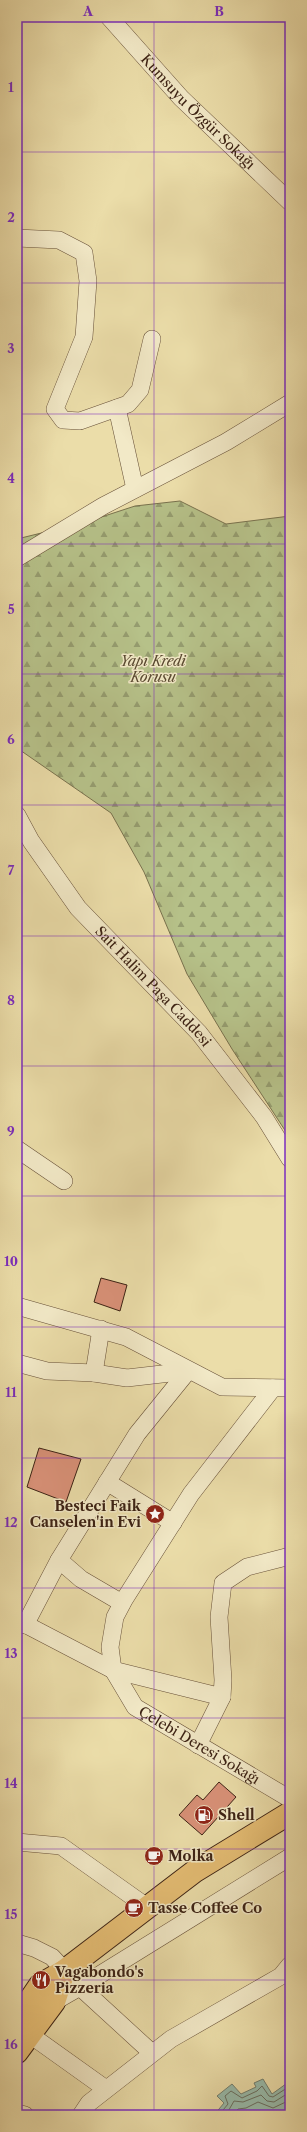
<svg xmlns="http://www.w3.org/2000/svg" width="307" height="2132" font-family="'Libre Caslon Text',serif">
	<style>
		.forest { fill: url(#forest-firs); stroke: #79724e }
		.water { fill: #98bbab; stroke: #737e6f }
		.lines { fill: none; stroke-linecap: round; stroke-linejoin: round }
		.shore { stroke: #6a6e60; stroke-width: 1 }
		.building { fill: #d99178; stroke: #3c2214 }
		.minor-casing { stroke: #685139; stroke-width: 18 }
		.major-casing { stroke: #3c2214; stroke-width: 24 }
		.minor { stroke: #f2e9c7; stroke-width: 17 }
		.major { stroke: #e6be74; stroke-width: 22 }
		.grid { fill: none; stroke: #7b2cbf; stroke-width: 1; stroke-opacity: 0.55 }
		.labels { text-anchor: middle; stroke-width: 3; stroke-linejoin: round; paint-order: stroke }
		.street-label { font-size: 14px; fill: #3c2214; stroke: #f2e9c7 }
		.park-label { font-size: 14px; font-style: italic; fill: #5a4a31; stroke: #f2e9c7 }
		.poi-label { font-size: 14px; font-weight: bold; fill: #3c2214; stroke: #f2e9c7; text-anchor: start }
		.neatline { fill: none; stroke: #7b2cbf; stroke-width: 1.5 }
		.grid-label { font-size: 13px; text-anchor: middle; font-weight: bold; fill: #7b2cbf }
	</style>
	<defs>
		<pattern id="forest-firs" width="22" height="20" patternUnits="userSpaceOnUse"><rect width="22" height="20" fill="#b6c189"/><path d="M5 1l3.5 6h-7zM16 11l3.5 6h-7z" fill="#959c6f"/></pattern>
	</defs>
	<rect width="100%" height="100%" fill="#ebdda9"/>
	<filter id="stains"><feTurbulence type="fractalNoise" baseFrequency=".005" numOctaves="4"/><feColorMatrix values="0 0 0 0 .2 0 0 0 0 .09 0 0 0 0 .02 0 0 0 .5 -.17"/></filter>
	<radialGradient id="worn" r=".72"><stop offset=".6" stop-color="#630" stop-opacity="0"/><stop offset="1" stop-color="#630" stop-opacity=".3"/></radialGradient>
	<path class="forest" d="M180,501L226,524L290,516V1138L232,1049L187,974L144,872L111,813L17,748V539L86,522L135,506Z"/>
	<path class="water" d="M263,2079L272,2094L290,2081V2115H214L224,2103L217,2096L232,2084L241,2094L256,2087L254,2083Z"/>
	<g class="lines">
		<g class="shore">
			<path d="M219,2115L228,2104L225,2096L231,2091L242,2098L257,2091L262,2086L269,2096L273,2097L290,2086"/>
			<path d="M226,2115L234,2101L243,2102L261,2095L267,2101L274,2102L290,2092"/>
			<path d="M234,2115L238,2109L246,2108L258,2102L273,2108L290,2100"/>
		</g>
	</g>
	<g class="building">
		<path d="M101,1278L127,1285L120,1311L94,1302Z"/>
		<path d="M39,1448L81,1459L66,1502L27,1487Z"/>
		<path d="M219,1782L236,1797L202,1835L179,1815L197,1795L203,1800Z"/>
	</g>
	<g class="lines">
		<defs>
			<g id="minor">
				<path id="s1" d="M109,17L181,98L290,202"/>
				<path d="M17,238L59,240L84,253L88,281L84,337L55,409L63,420L80,421L128,404L140,390L152,339"/>
				<path d="M117,408L135,489"/>
				<path d="M17,558L103,506L226,442L290,403"/>
				<path id="s2" d="M17,815L31,841L78,908L199,1033L264,1117L290,1159"/>
				<path d="M17,1149L64,1181"/>
				<path d="M17,1306L126,1337L222,1387L290,1388"/>
				<path d="M17,1363L47,1371L94,1373L101,1329"/>
				<path d="M94,1373L127,1378L188,1371"/>
				<path id="s3" d="M273,1388L191,1494L124,1600L115,1617L110,1647L113,1670L135,1707L290,1799"/>
				<path d="M107,1482L173,1523"/>
				<path d="M122,1603L81,1579L59,1560L137,1434L188,1371"/>
				<path d="M17,1620L113,1670L222,1697L223,1680L219,1617L223,1583L247,1567L290,1556"/>
				<path d="M25,1625L59,1560"/>
				<path d="M198,1745L222,1697"/>
				<path d="M17,1842L61,1846L147,1907"/>
				<path d="M17,1943L34,1948L52,1957L80,1987L54,2002"/>
				<path d="M29,2034L106,2089"/>
				<path d="M152,2053L80,1987L290,1857"/>
				<path d="M17,2113L25,2115"/>
				<path d="M81,2115L89,2103L171,2039L281,1976L290,1965"/>
			</g>
			<g id="major">
				<path d="M17,2019L40,1985L64,1971L195,1871L290,1813"/>
				<path d="M17,2052L54,2002L64,1971"/>
			</g>
		</defs>
		<use href="#minor" class="minor-casing"/>
		<use href="#major" class="major-casing"/>
		<use href="#minor" class="minor"/>
		<use href="#major" class="major"/>
	</g>
	<path class="grid" d="M154,17V2115M17,152H290M17,283H290M17,414H290M17,544H290M17,674H290M17,805H290M17,936H290M17,1066H290M17,1196H290M17,1327H290M17,1458H290M17,1588H290M17,1718H290M17,1849H290M17,1980H290"/>
	<defs>
		<symbol id="sight-disc" viewBox="-11 -11 22 22"><circle r="9.5" fill="#8f2418" stroke="#f2e9c7"/><path d="M0-6L1.8-2.2L6-1.7L2.9 1.2L3.7 5.4L0 3.3L-3.7 5.4L-2.9 1.2L-6-1.7L-1.8-2.2Z" fill="#fff"/></symbol>
		<symbol id="fuel-disc" viewBox="-11 -11 22 22"><circle r="9.5" fill="#8f2418" stroke="#f2e9c7"/><path d="M-5.5-6h7V0h2V4h1.3V-2.5L3-4.5l.8-.8L6-3V5H2.5V1h-1V6h-7ZM-4.2-4.7v3.2H.2V-4.7Z" fill="#fff"/></symbol>
		<symbol id="cafe-disc" viewBox="-11 -11 22 22"><circle r="9.5" fill="#8f2418" stroke="#f2e9c7"/><path d="M-5.5-4.5H6V0H3Q3 3.5 0 3.5H-2.5Q-5.5 3.5-5.5 0ZM3-3.2v2h1.7v-2ZM-6 4.5H4V6H-6Z" fill="#fff"/></symbol>
		<symbol id="restaurant-disc" viewBox="-11 -11 22 22"><circle r="9.5" fill="#8f2418" stroke="#f2e9c7"/><path d="M-5-6h1v4h1v-4h1v4h1v-4h1v5L-1.5 .5V6h-2V.5L-5-1ZM5-6V6H3V1.5H1.5Q1.5-4 5-6Z" fill="#fff"/></symbol>
	</defs>
	<g fill-rule="evenodd">
		<use href="#sight-disc" x="144" y="1503" width="22" height="22"/>
		<use href="#fuel-disc" x="193" y="1804" width="22" height="22"/>
		<use href="#cafe-disc" x="143" y="1845" width="22" height="22"/>
		<use href="#cafe-disc" x="123" y="1897" width="22" height="22"/>
		<use href="#restaurant-disc" x="30" y="1969" width="22" height="22"/>
	</g>
	<g class="labels">
		<g class="street-label">
			<text dy="5" stroke="none"><textPath href="#s1" startOffset="130">Kumsuyu Özgür Sokağı</textPath></text>
			<text dy="5" stroke="none"><textPath href="#s2" startOffset="220">Sait Halim Paşa Caddesi</textPath></text>
			<text dy="5" stroke="none"><textPath href="#s3" startOffset="450">Çelebi Deresi Sokağı</textPath></text>
		</g>
		<g class="park-label">
			<text x="153" y="666">Yapı Kredi<tspan x="153" dy="16">Korusu</tspan></text>
		</g>
		<g class="poi-label">
			<text x="141" y="1511" text-anchor="end">Besteci Faik<tspan x="141" dy="16">Canselen'in Evi</tspan></text>
			<text x="218" y="1820">Shell</text>
			<text x="168" y="1861">Molka</text>
			<text x="148" y="1913">Tasse Coffee Co</text>
			<text x="55" y="1977">Vagabondo's<tspan x="55" dy="16">Pizzeria</tspan></text>
		</g>
	</g>
	<rect width="307" height="2132" fill="none" stroke="#ebdda9" stroke-width="44"/>
	<rect x="22" y="22" width="263" height="2088" class="neatline"/>
	<g class="grid-label">
		<text x="88" y="16">A</text>
		<text x="219" y="16">B</text>
		<text x="11" y="92">1</text>
		<text x="11" y="222">2</text>
		<text x="11" y="353">3</text>
		<text x="11" y="483">4</text>
		<text x="11" y="614">5</text>
		<text x="11" y="744">6</text>
		<text x="11" y="875">7</text>
		<text x="11" y="1005">8</text>
		<text x="11" y="1136">9</text>
		<text x="11" y="1266">10</text>
		<text x="11" y="1397">11</text>
		<text x="11" y="1527">12</text>
		<text x="11" y="1658">13</text>
		<text x="11" y="1788">14</text>
		<text x="11" y="1919">15</text>
		<text x="11" y="2049">16</text>
	</g>
	<rect width="100%" height="100%" filter="url(#stains)"/>
	<rect width="100%" height="100%" fill="url(#worn)"/>
</svg>
